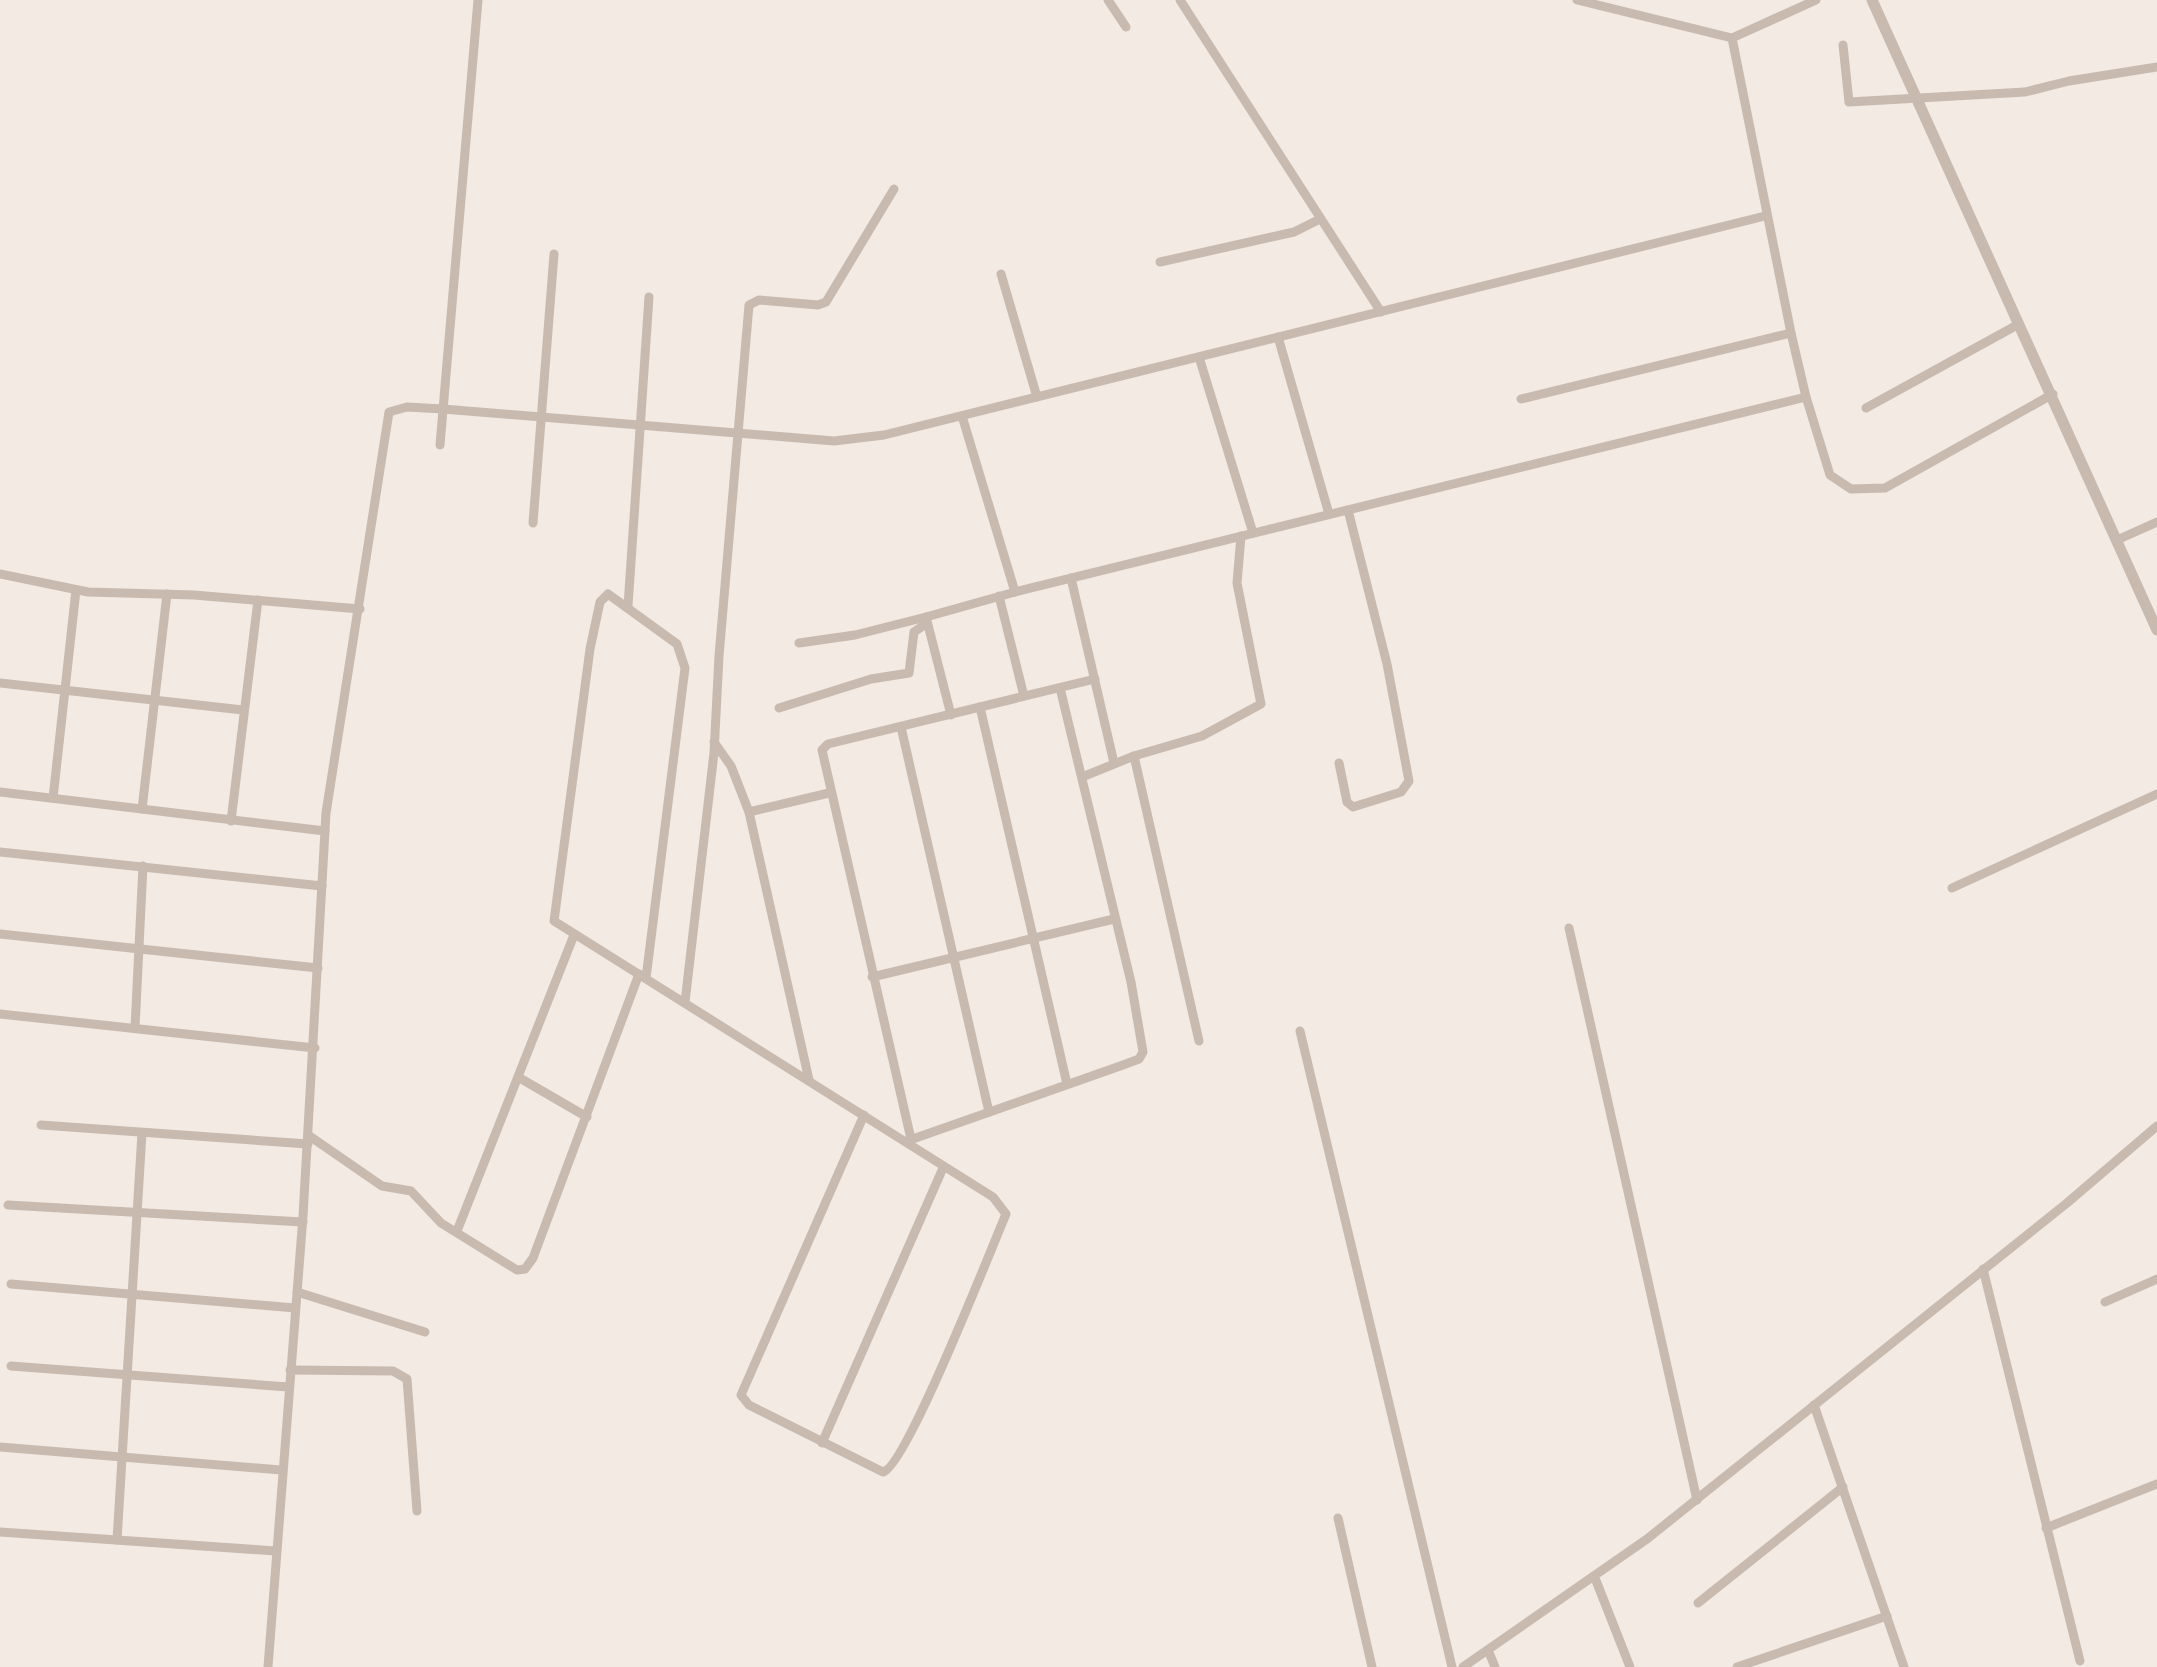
<svg xmlns="http://www.w3.org/2000/svg" width="2157" height="1667" font-family="'DM Sans',sans-serif">
	<style>
		.lines { fill: none; stroke-linecap: round; stroke-linejoin: round }
		.minor { stroke: #c9baaf; stroke-width: 9 }
		.tertiary { stroke: #c9baaf; stroke-width: 11 }
	</style>
	<rect width="100%" height="100%" fill="#f2eae3"/>
	<g class="lines">
		<g class="minor">
			<path d="M1108,0L1126,27"/>
			<path d="M1180,0L1381,312"/>
			<path d="M1577,0L1732,38"/>
			<path d="M1816,0L1732,38L1791,333L1806,397L1830,475L1851,489L1885,488L2053,394"/>
			<path d="M1843,45L1849,102L2025,92L2069,81L2157,67"/>
			<path d="M1160,262L1294,232L1320,219"/>
			<path d="M1001,274L1037,397"/>
			<path d="M1278,337L1329,514"/>
			<path d="M1199,357L1253,533"/>
			<path d="M1521,399L1791,333"/>
			<path d="M1866,408L2019,324"/>
			<path d="M962,416L1015,592"/>
			<path d="M440,445L478,0"/>
			<path d="M533,523L554,254"/>
			<path d="M2117,540L2157,522"/>
			<path d="M0,574L88,592L194,595L360,609"/>
			<path d="M1071,578L1114,763"/>
			<path d="M999,596L1024,696"/>
			<path d="M628,606L649,297"/>
			<path d="M799,643L855,635L926,617"/>
			<path d="M0,683L243,710"/>
			<path d="M980,707L1067,1084"/>
			<path d="M779,708L871,679L909,673L914,632L927,623"/>
			<path d="M951,715L926,617L1015,592L1806,397"/>
			<path d="M901,727L989,1112"/>
			<path d="M714,742L731,766L749,812"/>
			<path d="M1134,756L1199,1041"/>
			<path d="M1339,763L1347,802L1353,807L1401,792L1409,781L1387,664L1348,510"/>
			<path d="M1082,777L1134,756L1202,736L1261,704L1237,583L1241,536"/>
			<path d="M0,792L325,831"/>
			<path d="M53,798L76,590"/>
			<path d="M142,809L167,594"/>
			<path d="M231,821L258,600"/>
			<path d="M0,852L322,886"/>
			<path d="M1952,888L2157,794"/>
			<path d="M1569,928L1697,1500"/>
			<path d="M0,934L318,968"/>
			<path d="M872,977L1114,919"/>
			<path d="M646,978L685,668L677,644L608,594L600,602L590,649L554,921L993,1197L1006,1214C991,1249 906,1467 883,1472L749,1405L741,1395L864,1115"/>
			<path d="M685,1002L714,753L719,656L749,305L759,300L818,305L826,302L894,189"/>
			<path d="M0,1014L315,1048"/>
			<path d="M135,1028L143,866"/>
			<path d="M1300,1031L1452,1667"/>
			<path d="M518,1077L587,1117"/>
			<path d="M809,1080L749,812L829,793"/>
			<path d="M41,1125L308,1144"/>
			<path d="M308,1135L382,1186L411,1191L441,1223L517,1270L525,1269L533,1258L639,974"/>
			<path d="M911,1139L822,750L828,744L1095,679"/>
			<path d="M907,1141L1123,1065L1139,1059L1143,1052L1131,982L1060,688"/>
			<path d="M8,1205L303,1222"/>
			<path d="M457,1231L574,935"/>
			<path d="M1983,1269L2080,1661"/>
			<path d="M11,1284L295,1308"/>
			<path d="M297,1292L425,1332"/>
			<path d="M2105,1302L2157,1279"/>
			<path d="M11,1366L288,1387"/>
			<path d="M290,1370L393,1371L407,1379L417,1511"/>
			<path d="M1814,1405L1904,1667"/>
			<path d="M822,1443L943,1168"/>
			<path d="M0,1447L281,1470"/>
			<path d="M1338,1518L1372,1667"/>
			<path d="M2046,1528L2157,1484"/>
			<path d="M0,1532L276,1551"/>
			<path d="M117,1540L142,1133"/>
			<path d="M1595,1578L1630,1667"/>
			<path d="M1698,1603L1843,1487"/>
			<path d="M1488,1650L1495,1667"/>
			<path d="M268,1667L303,1216L326,813L389,412L407,407L443,409L834,441L884,435L1765,216"/>
			<path d="M1463,1667L1647,1539L2067,1203L2157,1126"/>
			<path d="M1737,1667L1887,1616"/>
		</g>
		<path class="tertiary" d="M1872,0L2157,630"/>
	</g>
</svg>
